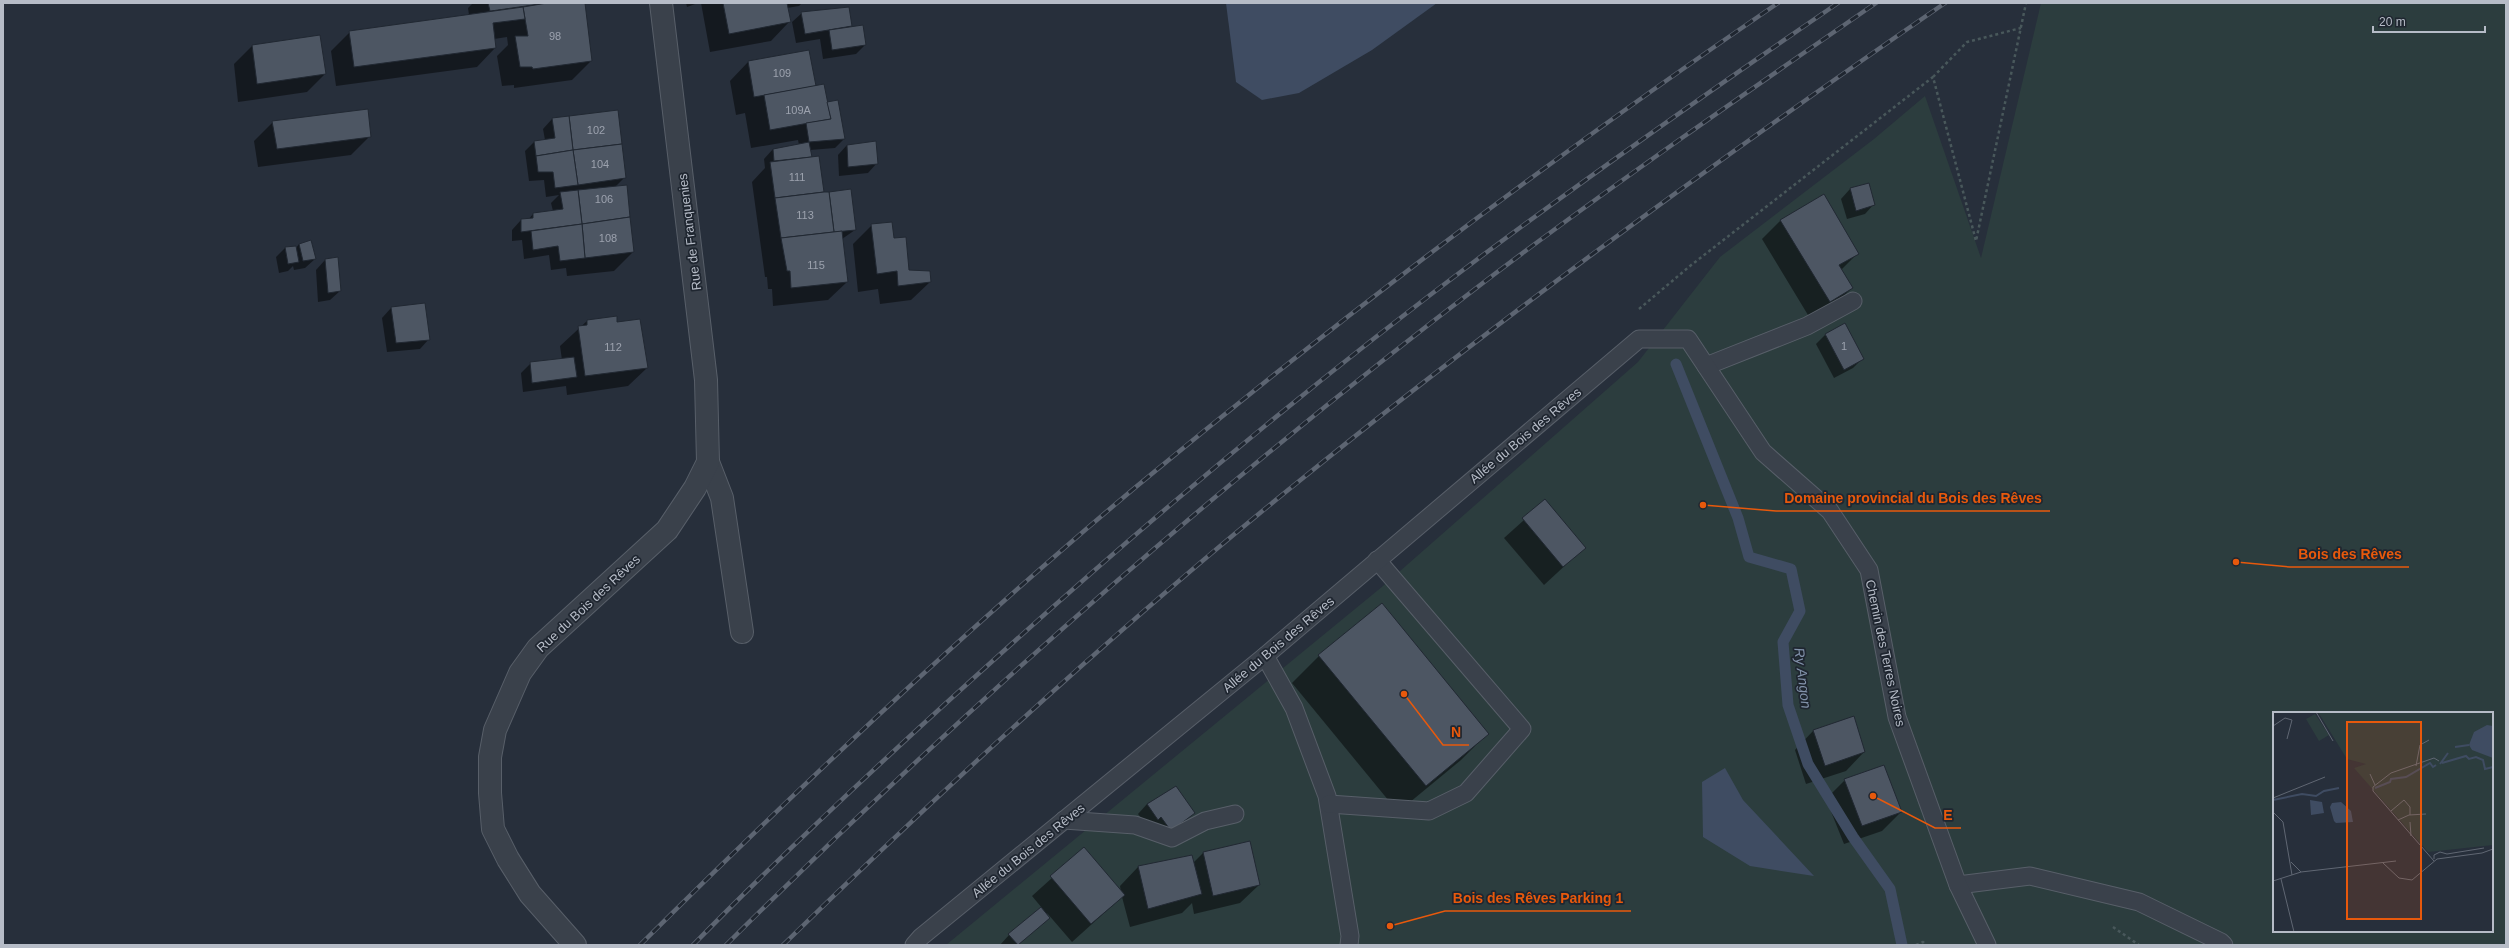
<svg xmlns="http://www.w3.org/2000/svg" width="2509" height="948" font-family="Arial,sans-serif">
	<style>
		.green { fill: #2c3d3e; fill-rule: evenodd }
		.water { fill: #3f4c62 }
		.shadow { fill: #0007 }
		.lines { fill: none; stroke-linecap: round; stroke-linejoin: round }
		.stream { stroke: #3f4c62; stroke-width: 11 }
		.building { fill: #4d5663; stroke: #212832 }
		.service-casing { stroke: #585f69; stroke-width: 19 }
		.minor-casing { stroke: #585f69; stroke-width: 24 }
		.tertiary-casing { stroke: #585f69; stroke-width: 24 }
		.path { stroke: #49585b; stroke-width: 2.5; stroke-dasharray: 3 3; stroke-linecap: butt }
		.service { stroke: #3a414b; stroke-width: 17 }
		.minor { stroke: #3a414b; stroke-width: 22 }
		.tertiary { stroke: #3a414b; stroke-width: 22 }
		.rail-casing { stroke: #5d6572; stroke-width: 4.5 }
		.rail { stroke: #1f2630; stroke-width: 3; stroke-dasharray: 9; stroke-linecap: butt }
		.labels { text-anchor: middle; stroke-width: 3.5; stroke-linejoin: round; paint-order: stroke }
		.number-label { font-size: 11px; fill: #9ca2ae }
		.street-label { font-size: 13px; fill: #b6bcc7; stroke: #1f2630 }
		.water-label { font-size: 14px; font-style: italic; fill: #8292aa; stroke: #1f2630 }
		.inset-river { fill: none; stroke: #3f4c62; stroke-width: 2 }
		.inset-road { fill: none; stroke: #606773; stroke-width: 1 }
		.view { fill: #e8590c; fill-opacity: 0.15; stroke: #e8590c; stroke-width: 2 }
		.inset-edge { fill: none; stroke: #b6bcc7; stroke-width: 2 }
		.leader { fill: none; stroke: #e8590c; stroke-width: 1.5 }
		.callout-dot { fill: #e8590c; stroke: #1f2630; stroke-width: 1.5 }
		.callout-label { font-size: 14px; text-anchor: middle; font-weight: bold; fill: #e8590c; stroke: #1f2630; stroke-width: 3.5; stroke-linejoin: round; paint-order: stroke }
	</style>
	<rect width="100%" height="100%" fill="#272f3b"/>
	<path class="green" d="M2041,3H2506V945H946L1383,586L1638,362L1720,257L1874,139L1925,96L1981,258ZM2274,713H2492V931H2274Z"/>
	<g class="water">
		<path d="M1226,3H1437L1372,50L1299,93L1262,100L1236,82Z"/>
		<path d="M1725,768L1743,800L1814,876L1750,866L1703,837L1702,782Z"/>
	</g>
	<g class="shadow">
		<path d="M473,3H584L591,61L572,80L514,88V85L502,86L497,56L508,45L507,37L494,39L495,48L477,67L336,86L331,51L350,32L469,15L468,8Z"/>
		<path d="M686,3H698L687,7Z"/>
		<path d="M701,3H802L799,6L787,8L789,22L771,41L710,52Z"/>
		<path d="M802,13L851,25L849,28L865,45L856,54L823,59L820,39L796,43L792,22Z"/>
		<path d="M252,46L325,74L307,92L238,102L234,64Z"/>
		<path d="M748,62L815,87L826,103L844,139L835,148L810,150L823,193L855,230L842,239L847,282L828,300L773,306L772,289H768L767,277H765L752,182L765,168L764,159L773,149L799,145L798,140L751,148L745,113L736,115L730,81Z"/>
		<path d="M618,111L625,177L615,187L633,252L614,271L567,276L566,268L551,270L549,255L524,259L522,240L512,241V230L521,220H528L533,214L553,211L551,203L559,195L546,197L544,180L529,181L525,151L534,142L545,140L543,129L552,119Z"/>
		<path d="M273,122L370,136L351,155L258,167L254,141Z"/>
		<path d="M847,145L877,163L868,173L839,176L838,155Z"/>
		<path d="M1850,189L1874,204L1865,214L1847,219L1841,199Z"/>
		<path d="M1781,220L1858,253L1841,270L1852,288L1833,306L1811,320L1762,239Z"/>
		<path d="M872,225L893,239L908,271L930,282L911,300L880,304L878,289L858,292L853,244Z"/>
		<path d="M299,244L315,259L305,268L294,270L293,266L288,271L279,273L276,257L285,248H296Z"/>
		<path d="M325,260L340,291L330,300L318,302L316,270Z"/>
		<path d="M391,308L429,339L420,349L387,352L382,318Z"/>
		<path d="M587,321L616,323L647,368L628,386L567,395L566,386L523,392L521,373L531,363L562,360L560,346Z"/>
		<path d="M1825,335L1862,359L1853,368L1834,378L1816,344Z"/>
		<path d="M1545,501L1584,548L1544,585L1504,538Z"/>
		<path d="M1382,604L1488,733L1461,760L1398,812L1292,683L1319,656Z"/>
		<path d="M1853,718L1864,752L1846,771L1806,784L1795,750L1813,731Z"/>
		<path d="M1845,780L1901,812L1882,831L1844,844L1826,799Z"/>
		<path d="M1176,787L1193,813L1161,839L1149,828L1138,814L1147,804Z"/>
		<path d="M1084,849L1121,892L1120,886L1138,867L1191,856L1193,863L1203,853L1259,885L1240,903L1194,914L1192,903L1182,913L1130,927L1122,897L1072,942L1047,913L1049,918L1018,945H1000L1009,935L1042,908L1032,896Z"/>
	</g>
	<g class="lines">
		<path class="stream" d="M1676,364L1738,518L1749,557L1791,569L1800,611L1783,642L1788,705L1808,764L1853,837L1890,889L1902,945"/>
	</g>
	<g class="building">
		<path d="M488,3H547L491,11H490Z"/>
		<path d="M547,3H585L592,61L533,69L532,67H520L515,36H528L523,7Z"/>
		<path d="M723,3H787L791,22L729,34Z"/>
		<path d="M523,7L525,19L493,23L496,48L354,67L349,31Z"/>
		<path d="M849,7L852,26L805,34L801,12Z"/>
		<path d="M863,25L866,45L832,50L829,30Z"/>
		<path d="M320,35L326,74L257,84L252,45Z"/>
		<path d="M809,50L816,86L754,97L748,61Z"/>
		<path d="M824,84L831,119L770,130L764,95Z"/>
		<path d="M838,100L845,139L809,142L806,123L831,119L827,102Z"/>
		<path d="M368,109L371,137L277,149L272,121Z"/>
		<path d="M618,110L622,144L573,150L569,116Z"/>
		<path d="M569,116L573,150L536,156L534,141L555,138L552,118Z"/>
		<path d="M876,141L878,164L848,167L847,145Z"/>
		<path d="M809,142L812,157L774,161L773,149Z"/>
		<path d="M622,144L626,178L578,185L573,150Z"/>
		<path d="M573,150L578,185L555,188L553,172H538L536,156Z"/>
		<path d="M819,156L824,192L775,198L770,162Z"/>
		<path d="M1869,183L1875,205L1856,211L1850,188Z"/>
		<path d="M627,185L630,217L582,224L578,190Z"/>
		<path d="M851,189L856,230L834,232L829,192Z"/>
		<path d="M578,190L582,224L521,232V219L533,218V213L563,209L560,192Z"/>
		<path d="M824,192H829L834,232L781,238L775,198Z"/>
		<path d="M1824,194L1859,254L1839,265L1853,288L1830,302L1780,220Z"/>
		<path d="M630,217L634,252L585,258L582,224Z"/>
		<path d="M892,222L894,238L906,237L909,270L930,271L931,282L898,286L897,271L877,274L871,224Z"/>
		<path d="M582,224L585,258L560,261L558,246L533,250L531,231Z"/>
		<path d="M842,231L848,282L791,288L790,271H787L781,238Z"/>
		<path d="M311,240L316,259L303,261L299,244Z"/>
		<path d="M296,246L299,262L288,264L285,247Z"/>
		<path d="M338,257L341,291L328,293L325,259Z"/>
		<path d="M425,303L430,340L396,343L391,307Z"/>
		<path d="M617,316V322L640,319L648,368L585,376L578,326L587,325V320Z"/>
		<path d="M1845,323L1864,359L1844,370L1825,334Z"/>
		<path d="M574,357L577,377L532,383L530,362Z"/>
		<path d="M1545,499L1586,548L1563,567L1522,518Z"/>
		<path d="M1382,603L1489,734L1426,786L1318,655Z"/>
		<path d="M1854,716L1865,752L1825,766L1813,730Z"/>
		<path d="M1884,765L1902,812L1862,826L1844,779Z"/>
		<path d="M1176,786L1195,813L1171,831L1161,817L1158,820L1147,804Z"/>
		<path d="M1250,841L1260,885L1213,896L1203,852Z"/>
		<path d="M1084,847L1125,895L1091,924L1050,876Z"/>
		<path d="M1192,855L1202,894L1148,909L1138,866Z"/>
		<path d="M1041,907L1050,918L1018,945L1008,934Z"/>
	</g>
	<g class="lines">
		<defs>
			<g id="service">
				<path d="M1706,366L1807,326L1853,301"/>
				<path d="M1265,656L1294,708L1327,796L1350,936L1349,945"/>
				<path d="M1329,804L1429,811L1466,793L1522,729L1377,560"/>
				<path d="M1064,820L1135,825L1172,838L1205,821L1235,814"/>
				<path d="M1958,885L2030,876L2139,902L2221,942L2224,945"/>
				<path d="M914,945L921,937L1265,656L1639,339H1688L1763,452L1830,511L1869,570L1897,717L1958,885L1987,945"/>
			</g>
			<path id="minor" d="M708,462L722,498L742,632"/>
			<path id="tertiary" d="M575,945L530,894L508,859L493,829L490,793V757L495,730L520,673L538,648L667,530L695,488L708,462L706,380L661,3"/>
		</defs>
		<use href="#service" class="service-casing"/>
		<use href="#minor" class="minor-casing"/>
		<use href="#tertiary" class="tertiary-casing"/>
		<g class="path">
			<path d="M1933,77L1967,42L2021,28"/>
			<path d="M1639,309L1690,266L1933,77L1976,241L2026,3"/>
			<path d="M2113,927L2139,945"/>
			<path d="M1916,945L1923,942L1926,945"/>
		</g>
		<use href="#service" class="service"/>
		<use href="#minor" class="minor"/>
		<use href="#tertiary" class="tertiary"/>
		<defs>
			<g id="rail">
				<path d="M640,945C800,786 964,631 1137,486C1343,315 1557,154 1778,3"/>
				<path d="M693,945C794,842 900,744 1007,648C1159,511 1316,380 1479,258C1597,170 1717,86 1838,3"/>
				<path d="M726,945C966,706 1222,481 1492,276C1618,181 1747,92 1876,3"/>
				<path d="M783,945C948,784 1118,627 1298,482C1506,313 1724,155 1945,3"/>
			</g>
		</defs>
		<use href="#rail" class="rail-casing"/>
		<use href="#rail" class="rail"/>
	</g>
	<g class="labels">
		<g class="number-label">
			<text x="555" y="40">98</text>
			<text x="782" y="77">109</text>
			<text x="798" y="114">109A</text>
			<text x="596" y="134">102</text>
			<text x="600" y="168">104</text>
			<text x="797" y="181">111</text>
			<text x="604" y="203">106</text>
			<text x="805" y="219">113</text>
			<text x="608" y="242">108</text>
			<text x="816" y="269">115</text>
			<text x="1844" y="350">1</text>
			<text x="613" y="351">112</text>
		</g>
		<g class="street-label">
			<text transform="translate(689 232) rotate(-97)" y="5">Rue de Franquenies</text>
			<text transform="translate(1525 435) rotate(-40)" y="5">Allée du Bois des Rêves</text>
			<text transform="translate(588 603) rotate(-43)" y="5">Rue du Bois des Rêves</text>
			<text transform="translate(1278 644) rotate(-40)" y="5">Allée du Bois des Rêves</text>
			<text transform="translate(1886 653) rotate(78)" y="5">Chemin des Terres Noires</text>
			<text transform="translate(1028 850) rotate(-39)" y="5">Allée du Bois des Rêves</text>
		</g>
		<g class="water-label">
			<text transform="translate(1803 678) rotate(83)" y="5">Ry Angon</text>
		</g>
	</g>
	<g transform="translate(2273 712)">
		<rect width="220" height="220" fill="#272f3b"/>
		<path d="M45,0H220V133L155,140L81,56L93,52L74,47ZM42,2L56,23L46,29L33,7Z" fill="#2c3d3e"/>
		<path d="M214,13L220,14V46L199,38L196,33L201,20ZM37,88L49,90L51,101L38,103ZM68,90L78,99L80,110L63,111L61,109L57,95L59,91Z" fill="#3f4c62"/>
		<path class="inset-river" d="M182,35L196,33M169,51L193,44L196,47L203,45L210,48L212,57L220,55M167,52L175,41M102,76L117,70L118,67L133,65L157,51L160,55L163,53M0,88L29,82L43,84L51,79L66,76"/>
		<path class="inset-road" d="M43,0L60,29M0,14L12,6L19,8L14,27M143,54L147,33L156,28M97,62L102,73M0,86L52,65M118,99L131,88L137,95V103M0,100L10,110L19,163M125,108L136,103L153,102M137,110L138,124M161,147V143L167,140L174,142L211,136M161,149L100,79V75L118,61L161,46L166,49M18,150L28,160M110,151L126,166L139,168L164,147L209,141L220,137M8,167L21,220M0,169L28,160L123,149"/>
		<path class="view" d="M74,10H148V207H74Z"/>
		<rect width="220" height="220" class="inset-edge"/>
	</g>
	<path class="leader" d="M1703 505L1776 511H2050M2236 562L2290 567H2409M1404 694L1443 745H1469M1873 796L1935 828H1961M1390 926L1445 911H1631"/>
	<g class="callout-dot">
		<circle cx="1703" cy="505" r="4"/>
		<circle cx="2236" cy="562" r="4"/>
		<circle cx="1404" cy="694" r="4"/>
		<circle cx="1873" cy="796" r="4"/>
		<circle cx="1390" cy="926" r="4"/>
	</g>
	<g class="callout-label">
		<text x="1913" y="503">Domaine provincial du Bois des Rêves</text>
		<text x="2350" y="559">Bois des Rêves</text>
		<text x="1456" y="737">N</text>
		<text x="1948" y="820">E</text>
		<text x="1538" y="903">Bois des Rêves Parking 1</text>
	</g>
	<rect width="2509" height="948" fill="none" stroke="#b6bcc7" stroke-width="8"/>
	<path d="M2373 26v6h112v-6" fill="none" stroke="#b6bcc7" stroke-width="2"/>
	<text x="2379" y="26" font-size="12" fill="#b6bcc7" stroke="#1f2630" stroke-width="3" paint-order="stroke">20 m</text>
</svg>
